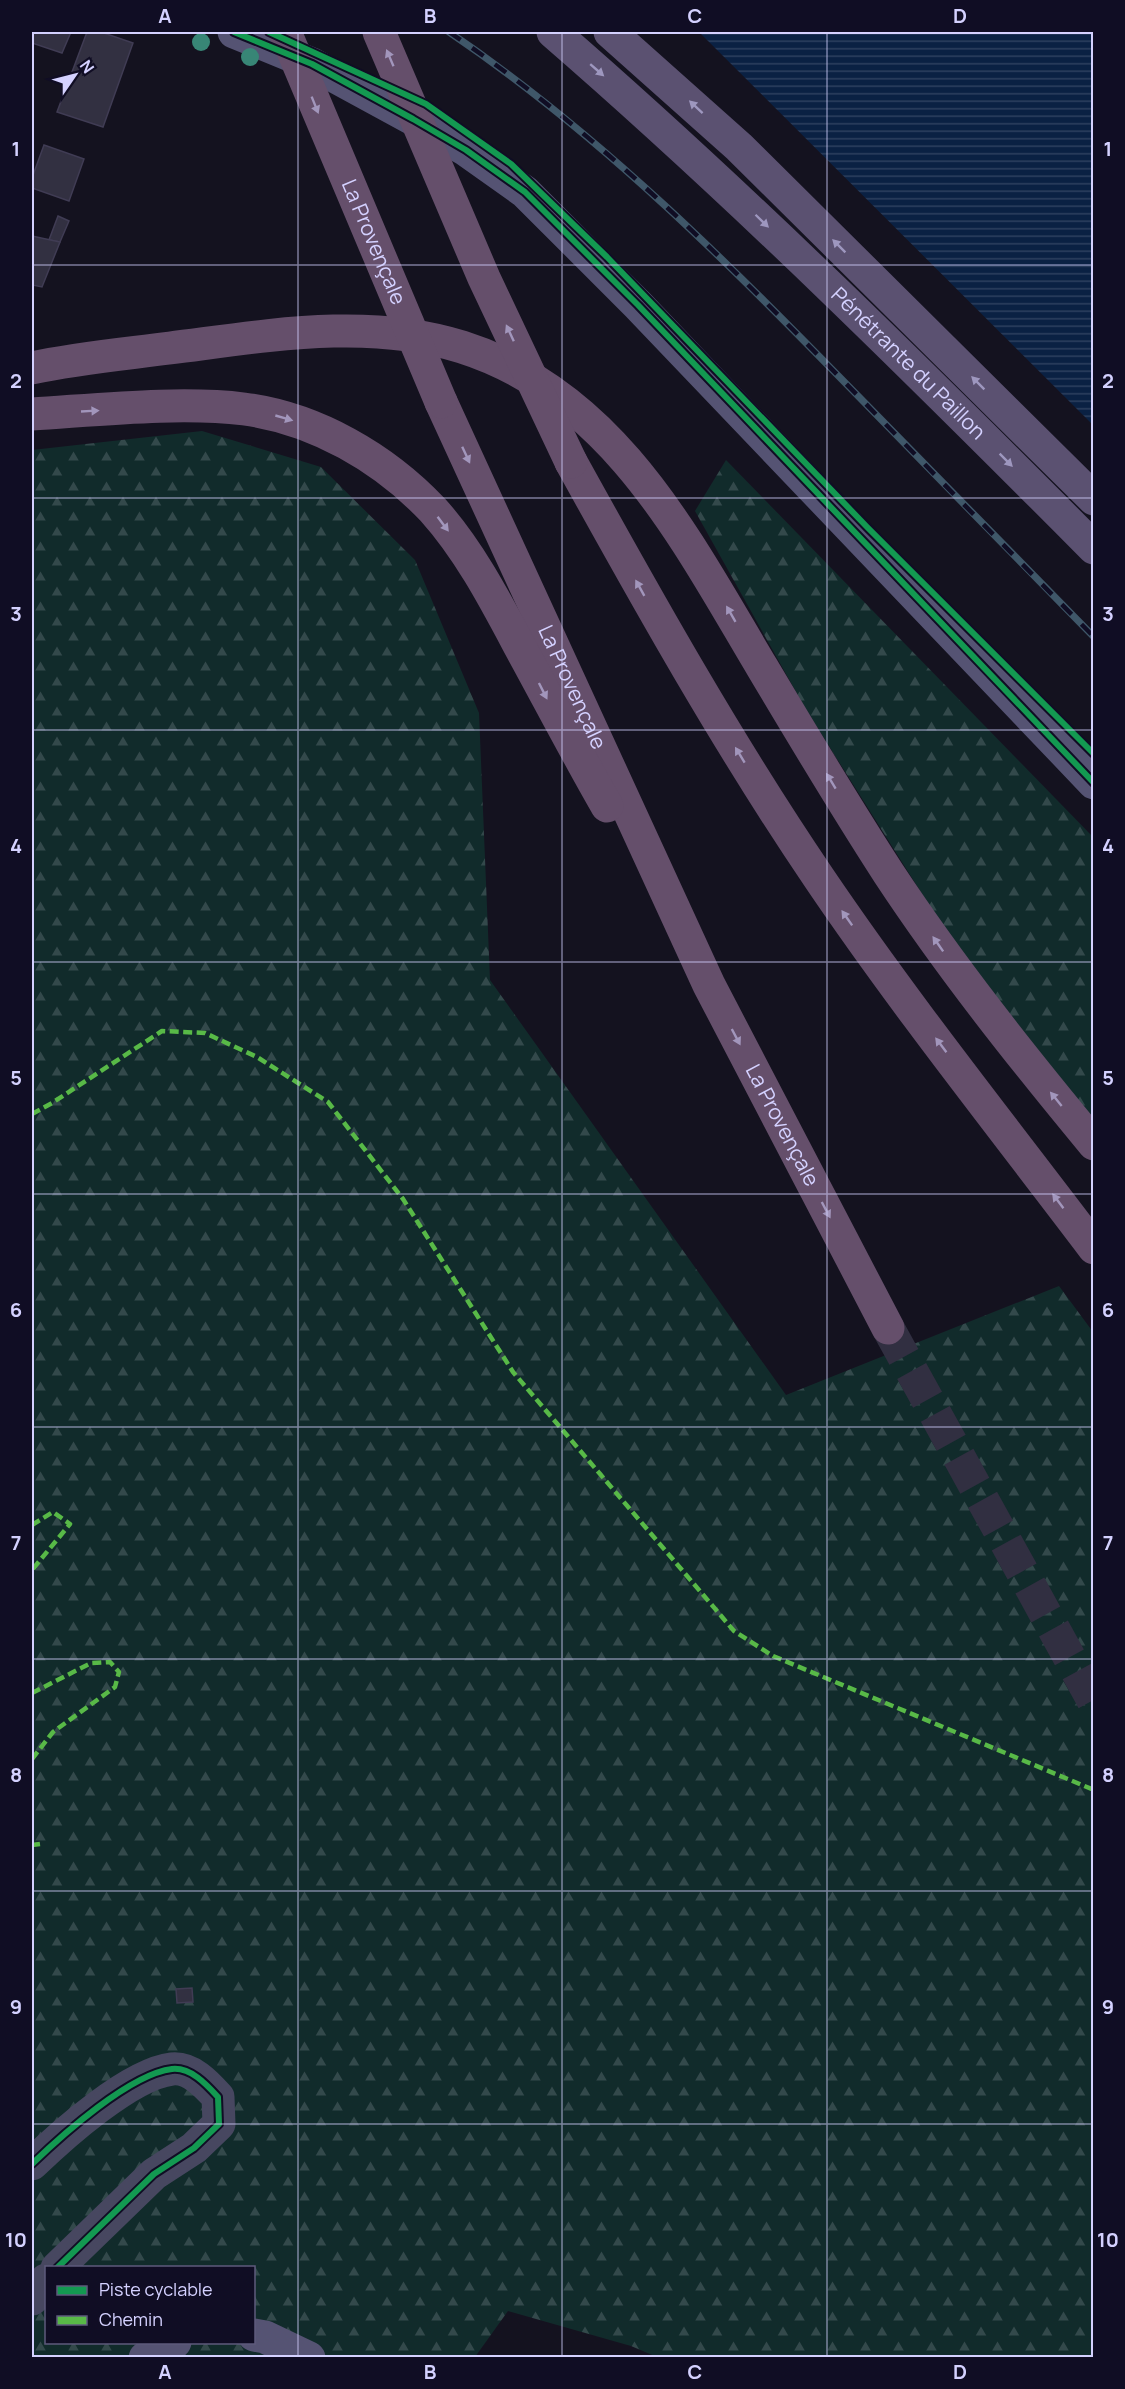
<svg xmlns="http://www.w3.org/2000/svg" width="1125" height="2389" font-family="Manrope,sans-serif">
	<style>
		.forest { fill: url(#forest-firs); fill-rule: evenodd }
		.water { fill: url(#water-rules) }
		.building { fill: #323041; stroke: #403c54; stroke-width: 1.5 }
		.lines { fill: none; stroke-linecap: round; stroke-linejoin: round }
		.highway-tunnel { stroke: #312f41; stroke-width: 33; stroke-dasharray: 33 16; stroke-linecap: butt }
		.street { stroke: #474760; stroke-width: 33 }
		.secondary { stroke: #555373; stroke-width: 33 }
		.primary { stroke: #5b5171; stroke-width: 33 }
		.highway { stroke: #654f6b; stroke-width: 33 }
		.rail-casing { stroke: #3f5769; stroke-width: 7 }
		.rail { stroke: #100d24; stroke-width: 4.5; stroke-dasharray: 14; stroke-linecap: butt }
		.highway-bridge { stroke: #654f6b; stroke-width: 33 }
		.quiet { stroke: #58b947; stroke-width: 4.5; stroke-dasharray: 9 4.5; stroke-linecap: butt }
		.cycleway-casing { stroke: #100d24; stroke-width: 10 }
		.cycleway { stroke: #139951; stroke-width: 6 }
		.tree { fill: #388676 }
		.oneway { fill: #a296bc }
		.oneway2 { fill: #9e97bf }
		.grid { fill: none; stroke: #d4d1ff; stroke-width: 1.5; stroke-opacity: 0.55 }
		.labels { text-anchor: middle; stroke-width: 5; stroke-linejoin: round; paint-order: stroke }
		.street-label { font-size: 21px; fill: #d4d1ff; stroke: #100d24 }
		.neatline { fill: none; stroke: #d4d1ff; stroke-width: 2 }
		.grid-label { font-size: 20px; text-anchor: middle; font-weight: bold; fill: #d4d1ff }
	</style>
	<defs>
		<pattern id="forest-firs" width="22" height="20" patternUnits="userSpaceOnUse" patternTransform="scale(1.5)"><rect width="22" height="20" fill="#112b2b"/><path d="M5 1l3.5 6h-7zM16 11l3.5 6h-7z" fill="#33494b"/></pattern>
		<pattern id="water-rules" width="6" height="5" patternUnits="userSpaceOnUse" patternTransform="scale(1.5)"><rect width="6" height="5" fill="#0a2143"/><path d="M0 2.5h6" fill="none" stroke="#2d405f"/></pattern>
	</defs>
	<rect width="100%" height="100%" fill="#14121f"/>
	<g class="forest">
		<path d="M202,431L321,467L415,560L479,713L490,980L786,1395L1059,1286L1093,1332V2357H657L631,2346L508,2311L475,2357H32V450ZM46,2268H254V2342H46Z"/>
		<path d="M726,460L1093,837V1120L951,940L805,708L695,511Z"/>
	</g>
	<path class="water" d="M699,32H1093V425Z"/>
	<g class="building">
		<path d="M32,32H71L62,53L32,43Z"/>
		<path d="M87,32H101L133,43L103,127L57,112Z"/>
		<path d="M44,145L84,159L69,201L32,188V178Z"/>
		<path d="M58,216L69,221L60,242L49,240Z"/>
		<path d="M32,236L60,242L42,287L32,285Z"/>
		<path d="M192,1988L193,2002L177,2003L176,1989Z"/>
	</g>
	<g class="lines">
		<path class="highway-tunnel" d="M888,1328L1094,1702"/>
		<g class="street">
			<path d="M32,2164C62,2135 130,2074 172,2069C191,2067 207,2085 218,2097L219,2124L194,2148L154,2174L57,2268"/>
			<path d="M32,2299L46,2280"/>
		</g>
		<g class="secondary">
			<path d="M234,32L312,64L413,119L466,150L525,192L638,305L1094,783"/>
			<path d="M254,2335L265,2337L309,2358"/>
			<path d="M145,2358L175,2342"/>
		</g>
		<g class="primary">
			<path id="s1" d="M553,32C741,195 918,371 1094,548"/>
			<path d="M610,32L739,147L1094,499"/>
		</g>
		<g class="highway">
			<path d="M32,368C77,358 124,354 170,348C266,336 367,317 462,347C614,395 686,540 762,667C803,736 845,806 889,874C951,968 1022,1057 1094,1144"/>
			<path id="s2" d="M441,402L709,985L888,1328"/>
			<path d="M32,414C97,410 180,401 244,409C315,418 384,458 433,510C469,550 495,600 520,647C549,700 577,754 607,806"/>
			<path d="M571,462C649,603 728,744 819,878C905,1005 1001,1125 1094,1248"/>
		</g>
		<defs>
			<path id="rail" d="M449,32C603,136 732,267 862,400C939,479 1016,558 1094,637"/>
		</defs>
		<use href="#rail" class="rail-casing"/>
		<use href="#rail" class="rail"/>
		<g class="highway-bridge">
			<path id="s3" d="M285,32L441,402"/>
			<path d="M379,32L484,278L571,462"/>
		</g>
		<g class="quiet">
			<path d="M32,1114L52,1103L162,1031L205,1033L257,1057L328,1102L403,1199L513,1372L734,1631L773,1656L1094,1790"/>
			<path d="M32,1525L53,1512L70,1524L32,1570"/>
			<path d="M32,1693L91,1663L110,1662L119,1672L115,1687L53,1732L32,1759"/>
			<path d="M32,1845L40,1844"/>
		</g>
		<defs>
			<g id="cycleway">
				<path d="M234,32L312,64L413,119L466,150L525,192L638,305L1094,783"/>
				<path d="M269,32L426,104L511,164L607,257L868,528L1094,754"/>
				<path d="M32,2164C62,2135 130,2074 172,2069C191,2067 207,2085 218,2097L219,2124L194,2148L154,2174L57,2268"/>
			</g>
		</defs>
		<use href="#cycleway" class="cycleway-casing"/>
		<use href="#cycleway" class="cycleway"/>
	</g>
	<g class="tree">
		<circle cx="201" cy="42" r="9"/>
		<circle cx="250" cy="57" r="9"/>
	</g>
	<defs><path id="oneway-solid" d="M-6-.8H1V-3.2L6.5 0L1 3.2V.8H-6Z" transform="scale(1.5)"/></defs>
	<g class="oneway">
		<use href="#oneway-solid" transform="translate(390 58) rotate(-113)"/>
		<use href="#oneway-solid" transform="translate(315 105) rotate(68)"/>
		<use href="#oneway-solid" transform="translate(510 333) rotate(-115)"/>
		<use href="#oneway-solid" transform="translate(90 411) rotate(-3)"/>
		<use href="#oneway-solid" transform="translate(284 418) rotate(16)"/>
		<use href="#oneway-solid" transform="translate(466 455) rotate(65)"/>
		<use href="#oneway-solid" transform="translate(443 524) rotate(53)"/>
		<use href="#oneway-solid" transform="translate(640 588) rotate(-119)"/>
		<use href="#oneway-solid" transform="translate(731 614) rotate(-120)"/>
		<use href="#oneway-solid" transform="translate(543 691) rotate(63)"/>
		<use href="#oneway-solid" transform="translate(740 755) rotate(-121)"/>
		<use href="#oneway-solid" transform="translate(831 781) rotate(-121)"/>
		<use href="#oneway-solid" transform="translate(847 918) rotate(-125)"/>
		<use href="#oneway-solid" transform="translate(938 944) rotate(-125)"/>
		<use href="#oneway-solid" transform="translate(736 1037) rotate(62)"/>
		<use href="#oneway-solid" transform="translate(941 1045) rotate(-127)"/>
		<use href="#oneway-solid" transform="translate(1056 1099) rotate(-129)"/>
		<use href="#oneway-solid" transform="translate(1058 1201) rotate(-127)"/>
		<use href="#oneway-solid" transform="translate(826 1210) rotate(62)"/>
	</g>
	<g class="oneway2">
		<use href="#oneway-solid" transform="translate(597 70) rotate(41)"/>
		<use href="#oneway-solid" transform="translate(696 107) rotate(-137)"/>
		<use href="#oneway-solid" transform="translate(762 221) rotate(44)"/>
		<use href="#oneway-solid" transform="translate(839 246) rotate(-135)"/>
		<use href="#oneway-solid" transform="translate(978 383) rotate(-135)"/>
		<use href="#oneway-solid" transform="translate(1006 460) rotate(45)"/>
	</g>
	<path class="grid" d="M298,32V2358M562,32V2358M827,32V2358M32,265H1094M32,498H1094M32,730H1094M32,962H1094M32,1194H1094M32,1427H1094M32,1659H1094M32,1891H1094M32,2124H1094"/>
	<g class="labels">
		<g class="street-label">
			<text dy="7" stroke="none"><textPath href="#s3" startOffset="228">La Provençale</textPath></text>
			<text dy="7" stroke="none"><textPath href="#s1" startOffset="486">Pénétrante du Paillon</textPath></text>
			<text dy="7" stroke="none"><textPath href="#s2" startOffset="314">La Provençale</textPath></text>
			<text dy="7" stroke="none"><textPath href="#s2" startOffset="800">La Provençale</textPath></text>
		</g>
	</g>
	<rect width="1125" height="2389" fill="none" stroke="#100d24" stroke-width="66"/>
	<rect x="45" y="2266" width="210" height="78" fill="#100d24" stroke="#5e5b7c" stroke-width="1.5"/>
	<rect x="57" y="2286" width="30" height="9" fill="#139951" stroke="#5e5b7c" stroke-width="1.5"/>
	<text x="99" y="2296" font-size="18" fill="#d4d1ff">Piste cyclable</text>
	<rect x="57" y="2316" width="30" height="9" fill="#58b947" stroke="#5e5b7c" stroke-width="1.5"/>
	<text x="99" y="2326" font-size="18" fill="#d4d1ff">Chemin</text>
	<g transform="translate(75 75) rotate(55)" stroke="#100d24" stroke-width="4.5" paint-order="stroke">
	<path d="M0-4.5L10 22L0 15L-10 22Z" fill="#d4d1ff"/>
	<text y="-9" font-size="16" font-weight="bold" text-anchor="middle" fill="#d4d1ff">N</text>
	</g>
	<rect x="33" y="33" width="1059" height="2323" class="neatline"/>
	<g class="grid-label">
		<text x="165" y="23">A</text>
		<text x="430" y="23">B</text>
		<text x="695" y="23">C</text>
		<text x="960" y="23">D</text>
		<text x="16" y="156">1</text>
		<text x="1108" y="156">1</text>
		<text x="16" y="388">2</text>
		<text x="1108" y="388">2</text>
		<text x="16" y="621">3</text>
		<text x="1108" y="621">3</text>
		<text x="16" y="853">4</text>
		<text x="1108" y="853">4</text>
		<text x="16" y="1085">5</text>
		<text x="1108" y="1085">5</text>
		<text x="16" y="1317">6</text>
		<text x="1108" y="1317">6</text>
		<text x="16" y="1550">7</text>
		<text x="1108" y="1550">7</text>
		<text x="16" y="1782">8</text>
		<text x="1108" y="1782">8</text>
		<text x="16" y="2014">9</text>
		<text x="1108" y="2014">9</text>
		<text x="16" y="2247">10</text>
		<text x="1108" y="2247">10</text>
		<text x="165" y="2379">A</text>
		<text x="430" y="2379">B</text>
		<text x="695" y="2379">C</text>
		<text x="960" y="2379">D</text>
	</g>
</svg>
